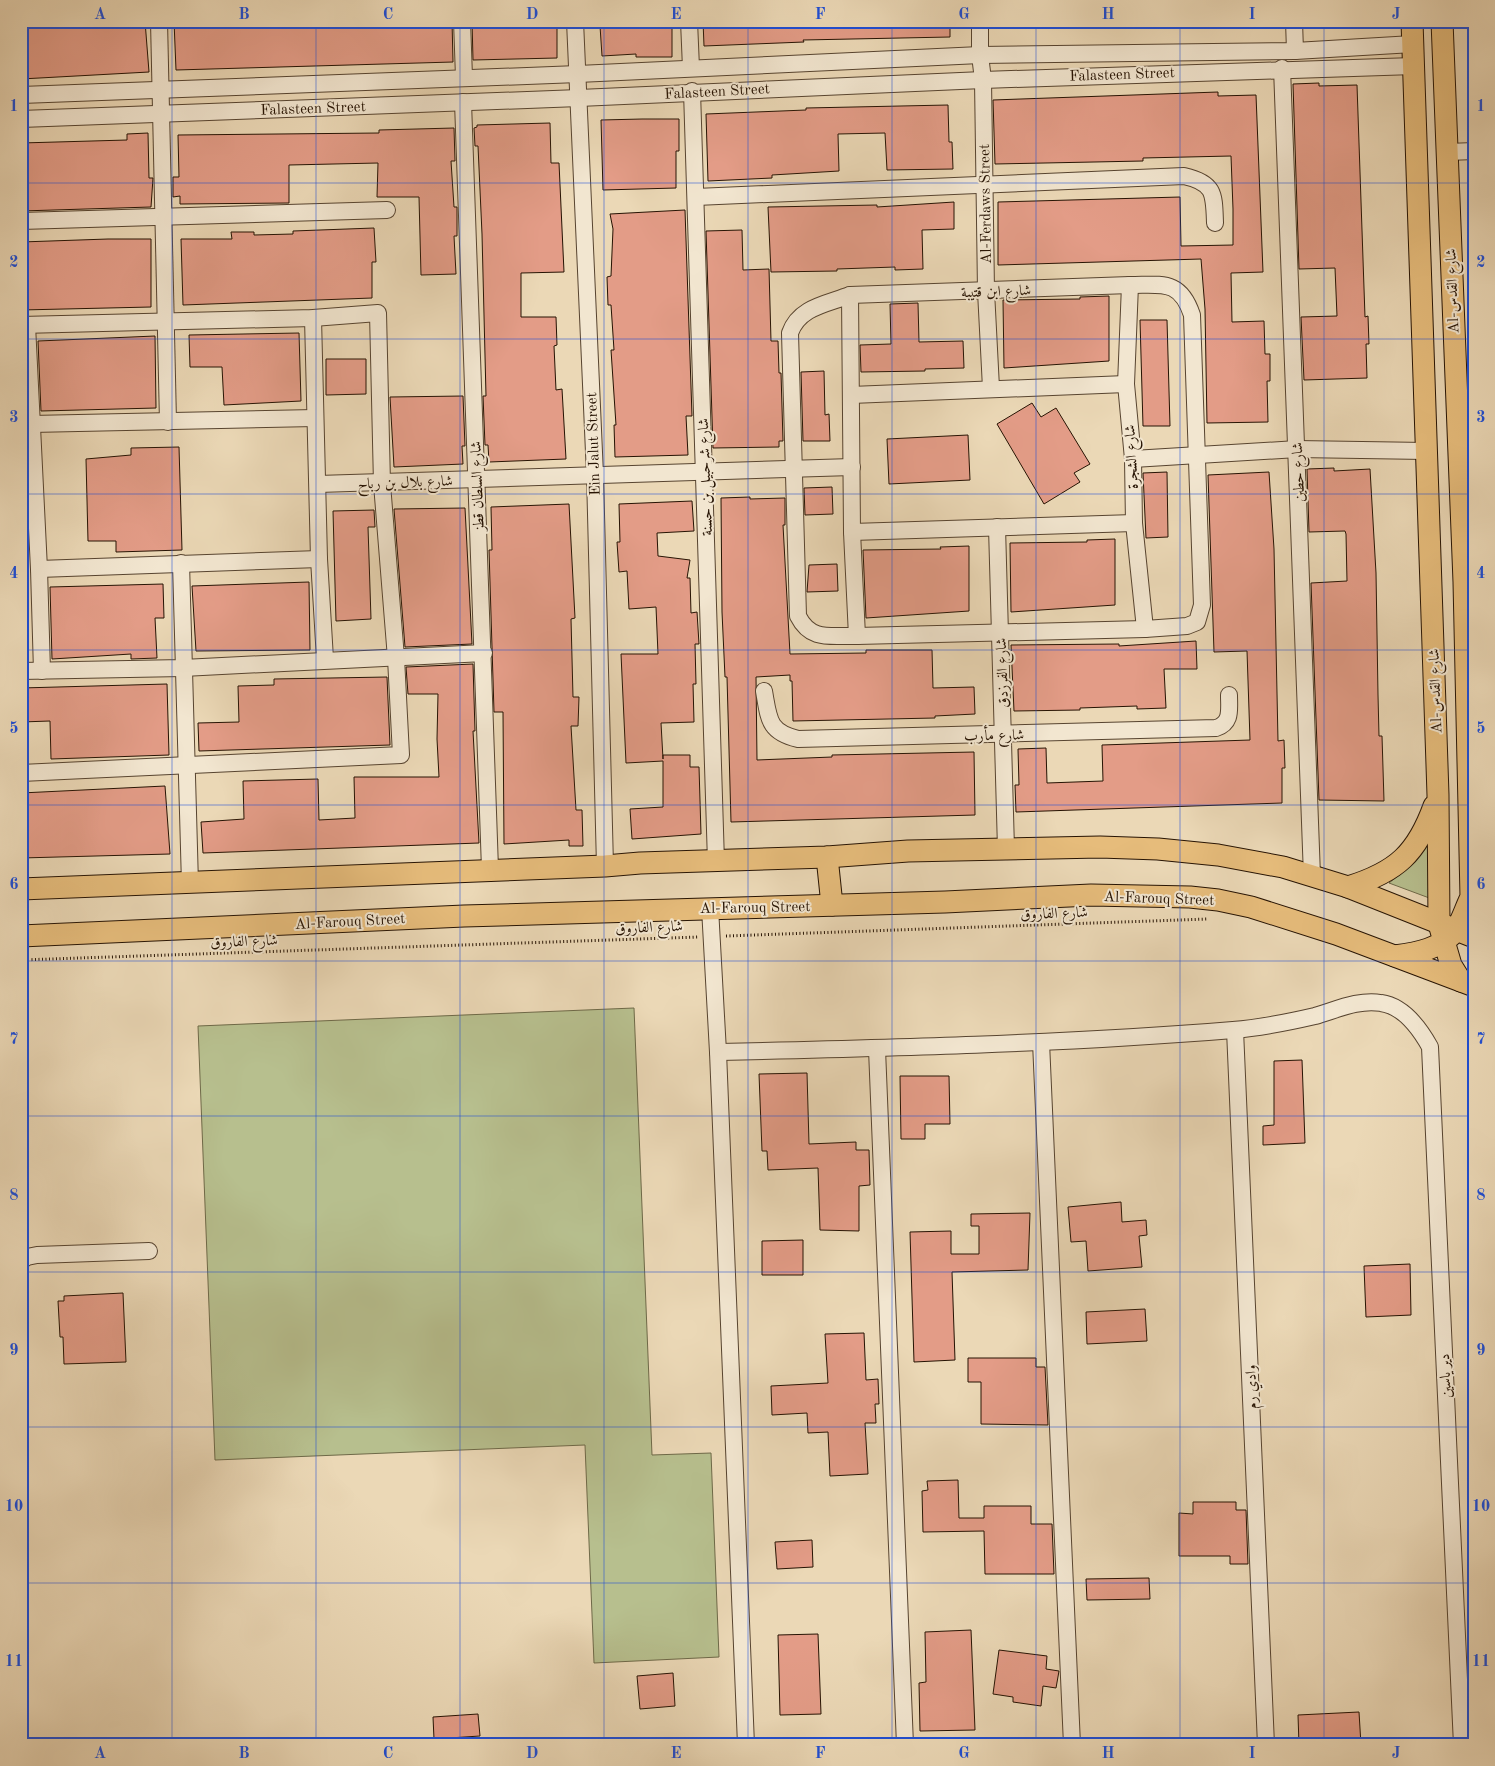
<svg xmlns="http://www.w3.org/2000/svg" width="1495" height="1766" font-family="'Old Standard TT',Amiri,serif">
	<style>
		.green { fill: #b7bf8e; stroke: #6e6948 }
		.building { fill: #e39c87; stroke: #261303 }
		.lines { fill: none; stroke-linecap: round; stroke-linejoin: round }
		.minor-casing { stroke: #574430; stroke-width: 18 }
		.major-casing { stroke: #261303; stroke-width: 23 }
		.path { stroke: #261303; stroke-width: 3; stroke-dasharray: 1 2.5; stroke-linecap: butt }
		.minor { stroke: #f2e6d0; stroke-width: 16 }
		.major { stroke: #e6bc7b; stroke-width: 21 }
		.grid { fill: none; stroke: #1d4ed8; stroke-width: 1; stroke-opacity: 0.55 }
		.labels { text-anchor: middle; stroke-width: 4; stroke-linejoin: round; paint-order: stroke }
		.street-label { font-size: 15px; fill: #261303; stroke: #f2e6d0 }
		.neatline { fill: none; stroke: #1d4ed8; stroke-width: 2 }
		.grid-label { font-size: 16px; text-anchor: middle; font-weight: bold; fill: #1d4ed8 }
	</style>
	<rect width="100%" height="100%" fill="#ebd8b6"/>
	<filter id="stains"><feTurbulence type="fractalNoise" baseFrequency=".004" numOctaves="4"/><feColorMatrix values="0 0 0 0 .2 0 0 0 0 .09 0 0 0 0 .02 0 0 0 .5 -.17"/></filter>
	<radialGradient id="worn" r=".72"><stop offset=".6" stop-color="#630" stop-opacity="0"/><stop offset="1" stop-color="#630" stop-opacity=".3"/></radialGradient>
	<g class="green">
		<path d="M1430,842L1432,899L1389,883L1403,872Z"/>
		<path d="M634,1008L652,1455L711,1453L719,1657L594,1663L585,1445L215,1460L198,1026Z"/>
	</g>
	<g class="building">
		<path d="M21,21H145L149,72L21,79Z"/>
		<path d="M174,21H452L453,62L176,70Z"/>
		<path d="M472,21H553V28H557V58L473,60Z"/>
		<path d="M703,21H950V37L803,40L804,42L704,46Z"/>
		<path d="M637,24H672V57H636V54L602,56L600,26Z"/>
		<path d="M1319,83V86L1357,85L1365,317L1368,316L1369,344H1366L1367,378L1304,380L1301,317L1337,316L1335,268L1299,269L1293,84Z"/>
		<path d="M1218,92V96L1256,95L1263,272L1231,273L1232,322L1264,321L1265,354H1270V381H1267L1268,422L1207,423L1205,309L1201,259L998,265V202L1180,197L1181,246L1233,245V209L1231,156L1143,158V161L995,164L993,100Z"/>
		<path d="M948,105L949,142H952L953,169L887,170L885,133L838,134L839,171L772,175V178L708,181L706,114L806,110V108Z"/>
		<path d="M642,119H679V151H676V188L603,190L601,120Z"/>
		<path d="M550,123L551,163H559L564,272L521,273V317H556L557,345L554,346L556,390L562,389L566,459L489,462L488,445H485L483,396H486L482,234L478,146H475L474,128L477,127V125Z"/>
		<path d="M454,128L455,161H451L454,207H457V236H454L456,274L421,275L419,197H377L378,163L289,165V203L180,204V196L173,197V177H179L178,135L379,133V130Z"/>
		<path d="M148,133L149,178H153L151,207L21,211V143L127,140V134Z"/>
		<path d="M954,202V229L922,230L923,269L895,270V267L837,269V271L771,272L768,207L877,205V207Z"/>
		<path d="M685,210L692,416H686L688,455L615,457L614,425H616L611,350H614L611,305H608L607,277L611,276L613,229L610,214Z"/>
		<path d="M374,228L376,262H372V298L183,305L181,239H232L231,232H254V235L293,234V231Z"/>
		<path d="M742,230L743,270L769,269L771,341H778L779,373H781L783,441H779V447L713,448L706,231Z"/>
		<path d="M108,239H151V307L21,310V242Z"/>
		<path d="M1109,296V361L1004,368L1003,300L1080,299V297Z"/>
		<path d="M918,303L919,342L963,341L964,368L925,369V371L861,372L860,345L891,344L890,304Z"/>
		<path d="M1140,320H1167L1170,426H1143Z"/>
		<path d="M299,333L301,401L224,405L222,367H190L189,335Z"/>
		<path d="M155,336L156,408L41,411L38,341Z"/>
		<path d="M326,359H366V394L326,395Z"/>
		<path d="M824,371L825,415L829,414L830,441H803L801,372Z"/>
		<path d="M463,396L465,446H462L463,464L394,467L390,397Z"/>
		<path d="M1032,403L1041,417L1056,408L1090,464L1074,473L1080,482L1044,504L997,424Z"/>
		<path d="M968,435L970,480L889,484L887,439Z"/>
		<path d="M179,447L182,550L116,552V541H88L86,459L131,455V448Z"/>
		<path d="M1334,468V471L1370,469L1376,573L1378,695L1379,736H1382L1384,801L1319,800L1311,583L1347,581L1346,534L1345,531L1309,532L1307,469Z"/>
		<path d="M1167,472L1168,537L1146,538L1143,473Z"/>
		<path d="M1269,472L1274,549L1278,741L1284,740L1285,768H1282V803L1016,812L1015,785H1019L1018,749L1046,748L1047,783L1103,781L1102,745L1250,740L1247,651L1214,652L1208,475Z"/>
		<path d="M832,487L833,514L805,515L804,488Z"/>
		<path d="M750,497V499L785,498V525H783L790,654L866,653V650H932L933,688L974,687L975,714L935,716V718L793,721L792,681H790V675L756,677L757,760L832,757V755L974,752L975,815L731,822L727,677H725L722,612L721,498Z"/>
		<path d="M692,501L694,531L657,533L658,556L690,560L687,578H690L691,613L697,612L699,644H695L696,684H693L694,722L661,723L663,759V755H690V767H699L701,834L632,839L630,809L663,807V761L626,763L621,654H658L656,607L629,609L627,571L619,572L617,542H620L619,504Z"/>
		<path d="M569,504L575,618L571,619L573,697H579L578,726H571L576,810H582L583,846H569V840L504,844L503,712H494L489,550H492L491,507Z"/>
		<path d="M465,508L472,644L405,647L394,509Z"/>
		<path d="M374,510L375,527H368L371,619L336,621L333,511Z"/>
		<path d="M1115,539V605L1011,612L1010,543L1087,542V540Z"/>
		<path d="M969,546V611L866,618L863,550L941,549L940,547Z"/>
		<path d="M837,564L838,591L807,592L809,565Z"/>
		<path d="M309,582L310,650L196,651L192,586Z"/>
		<path d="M163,584L164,618H155L157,658L131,659V654L52,659L50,587Z"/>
		<path d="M1196,641L1197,669H1164L1166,708L1137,709V706L1080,708V710L1014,711L1011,645L1119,644V646Z"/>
		<path d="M473,664L475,731H473L479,843L203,853L201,822L244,819L243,781L318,779L319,820L355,818L354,777H439L437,739L438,694H408L406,667Z"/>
		<path d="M387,677L390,745L199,751L198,723L239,722L238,686L274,685V679Z"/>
		<path d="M167,684L169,755L51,759L50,721L21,722V688Z"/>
		<path d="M165,786L170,854L21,858V793Z"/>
		<path d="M1302,1060L1305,1143L1263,1145V1126L1274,1125V1061Z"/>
		<path d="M807,1073L809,1144L856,1142V1150H869L870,1185L859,1186V1231L820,1230L818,1168L768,1170L767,1151H762L759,1074Z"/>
		<path d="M900,1076H949L950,1124H925V1139H901Z"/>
		<path d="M1121,1202L1122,1222L1146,1220L1147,1235L1139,1236L1142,1267L1088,1271L1086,1241L1071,1242L1068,1207Z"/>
		<path d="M1030,1213L1028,1270L952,1272L955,1360L914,1362L910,1232L951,1231V1254H979V1226H971V1214Z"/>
		<path d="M803,1240V1275H762V1241Z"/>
		<path d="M1410,1264L1411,1315L1366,1317L1364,1266Z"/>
		<path d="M123,1293L126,1362L64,1364L63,1337H60L58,1301H64V1296Z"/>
		<path d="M1145,1309L1147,1341L1087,1344L1086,1312Z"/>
		<path d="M864,1333L866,1380L878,1379L879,1404H875L876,1423H865L868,1474L830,1476L828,1432L808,1433L807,1413L772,1415L771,1386L828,1383L825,1334Z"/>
		<path d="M968,1358H1036V1367H1045L1048,1425L981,1424V1382H968Z"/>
		<path d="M958,1480L959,1518H984V1506H1031V1524H1052L1054,1574H985L984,1531L923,1532L922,1491L928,1490L927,1481Z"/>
		<path d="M1193,1502H1236V1510H1246L1248,1564H1230V1556H1179V1513L1193,1514Z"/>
		<path d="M812,1540L813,1567L777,1569L775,1542Z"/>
		<path d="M1149,1578L1150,1599L1087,1600L1086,1579Z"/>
		<path d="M971,1630L975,1730L920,1731L919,1683L926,1682L925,1632Z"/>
		<path d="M818,1634L821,1714L780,1715L778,1635Z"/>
		<path d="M999,1650L1047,1656L1046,1669L1059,1671L1056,1688L1043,1686L1041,1706L1013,1702V1697L993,1694Z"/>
		<path d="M673,1673L675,1706L640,1709L637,1676Z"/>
		<path d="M1359,1712L1361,1745H1299L1298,1715Z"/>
		<path d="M478,1714L480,1736L434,1739L433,1717Z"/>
	</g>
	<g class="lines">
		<defs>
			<g id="minor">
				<path d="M159,21L168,422"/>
				<path d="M462,21L464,77"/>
				<path d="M575,21L595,475L605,866"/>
				<path d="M689,21L691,68"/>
				<path d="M980,21V55L983,80L986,291L991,388"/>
				<path d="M1294,21L1295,51"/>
				<path d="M1282,68L1312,876"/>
				<path d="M692,91L716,862"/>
				<path d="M21,95L578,74L980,55L1295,51L1413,44"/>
				<path d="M463,102L490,869"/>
				<path d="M21,119L579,98L983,80L1414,66"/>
				<path d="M1448,152L1474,151"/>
				<path d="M696,197L1184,176C1215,183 1214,194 1215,223"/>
				<path d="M21,221L387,210"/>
				<path d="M1130,285C1162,285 1180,279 1192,315L1202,605L1197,622L1187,626L1145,629L857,636C831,635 811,642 798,616L790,333C799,307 827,304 850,295Z"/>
				<path d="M1130,285L1126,384L1133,459L1134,523L1145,629"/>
				<path d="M850,295L852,532L857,636"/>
				<path d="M313,318L319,559L325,659"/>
				<path d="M21,325L313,318L378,313L382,484L396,658L401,755L21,773"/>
				<path d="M27,325L39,569L42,671"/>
				<path d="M851,395L1126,384"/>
				<path d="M31,424L315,418"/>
				<path d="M1133,459L1297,449L1426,451"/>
				<path d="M318,484L852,467"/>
				<path d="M997,527L1006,849"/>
				<path d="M852,532L1134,523"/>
				<path d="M181,563L190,884"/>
				<path d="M39,569L319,559"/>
				<path d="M21,671L183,668L484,653"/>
				<path d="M764,691C769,719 768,732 798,739L1216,728C1232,723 1229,710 1229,695"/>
				<path d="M710,908L718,1052L746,1745"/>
				<path d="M1235,1030L1266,1745"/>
				<path d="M1041,1042L1072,1745"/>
				<path d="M877,1049L905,1745"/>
				<path d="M718,1052C889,1048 1061,1044 1233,1030C1259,1028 1289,1022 1315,1016C1336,1010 1359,999 1381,1003C1403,1006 1420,1029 1430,1047L1462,1745"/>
				<path d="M21,1261L27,1257L37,1255L149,1251"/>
			</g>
			<g id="major">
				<path d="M1412,21L1438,795L1439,924L1451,965L1461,981"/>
				<path d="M827,857L832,905"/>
				<path d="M1348,887C1397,872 1417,853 1434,806"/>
				<path d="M21,889L605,866L640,863L827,857L908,851L1100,847L1158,849L1218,855L1283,867L1348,887L1474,937"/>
				<path d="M21,936L464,916L945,902L1091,895L1190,897L1218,900L1251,907L1336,934L1474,986"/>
				<path d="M1395,956C1416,953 1442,949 1456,930C1462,920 1466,907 1471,897L1464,582L1442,21"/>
			</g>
		</defs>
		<use href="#minor" class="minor-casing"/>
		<use href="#major" class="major-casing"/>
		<g class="path">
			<path d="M726,936L1207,919"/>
			<path d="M21,960L698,937"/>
		</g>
		<use href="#minor" class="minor"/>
		<use href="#major" class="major"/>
	</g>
	<path class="grid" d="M172,21V1745M316,21V1745M460,21V1745M604,21V1745M748,21V1745M892,21V1745M1036,21V1745M1180,21V1745M1324,21V1745M21,183H1474M21,339H1474M21,494H1474M21,650H1474M21,805H1474M21,961H1474M21,1116H1474M21,1272H1474M21,1427H1474M21,1583H1474"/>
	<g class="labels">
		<g class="street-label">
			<text transform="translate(1122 74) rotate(-2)" y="5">Falasteen Street</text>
			<text transform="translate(717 91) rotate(-3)" y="5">Falasteen Street</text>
			<text transform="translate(313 108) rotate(-2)" y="5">Falasteen Street</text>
			<text transform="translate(985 204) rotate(-91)" y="5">Al-Ferdaws Street</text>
			<text transform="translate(996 291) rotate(-2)" y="5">شارع ابن قتيبة</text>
			<text transform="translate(1452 291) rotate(-92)" y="5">Al-شارع القدس</text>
			<text transform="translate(593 444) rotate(-92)" y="5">Ein Jalut Street</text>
			<text transform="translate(1131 457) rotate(-93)" y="5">شارع الشجرة</text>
			<text transform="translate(1298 472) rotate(-92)" y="5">شارع حطين</text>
			<text transform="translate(705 477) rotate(-92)" y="5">شارع شرحبيل بن حسنة</text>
			<text transform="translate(405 482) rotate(-2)" y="5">شارع بلال بن رباح</text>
			<text transform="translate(477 486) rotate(-92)" y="5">شارع السلطان قطز</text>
			<text transform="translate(1002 673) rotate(-92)" y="5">شارع الفرزدق</text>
			<text transform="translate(1435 691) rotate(-92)" y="5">Al-شارع القدس</text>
			<text transform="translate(994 735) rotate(-1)" y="5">شارع مأرب</text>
			<text transform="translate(1159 898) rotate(2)" y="5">Al-Farouq Street</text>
			<text transform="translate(755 907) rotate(-1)" y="5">Al-Farouq Street</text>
			<text transform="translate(1054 913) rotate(-2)" y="5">شارع الفاروق</text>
			<text transform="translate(350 921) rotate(-3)" y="5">Al-Farouq Street</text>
			<text transform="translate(649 927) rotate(-2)" y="5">شارع الفاروق</text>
			<text transform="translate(244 941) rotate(-2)" y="5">شارع الفاروق</text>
			<text transform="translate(1445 1376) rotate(-93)" y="5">دير ياسين</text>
			<text transform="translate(1251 1387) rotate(-92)" y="5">وادي رم</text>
		</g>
	</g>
	<rect width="1495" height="1766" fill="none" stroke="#ebd8b6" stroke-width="55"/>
	<rect x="28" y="28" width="1440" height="1710" class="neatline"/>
	<g class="grid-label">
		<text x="100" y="19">A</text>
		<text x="244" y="19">B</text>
		<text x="388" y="19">C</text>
		<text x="532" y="19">D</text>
		<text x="676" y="19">E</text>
		<text x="820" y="19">F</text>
		<text x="964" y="19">G</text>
		<text x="1108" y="19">H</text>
		<text x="1252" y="19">I</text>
		<text x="1396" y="19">J</text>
		<text x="14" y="111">1</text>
		<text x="1481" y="111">1</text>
		<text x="14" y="267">2</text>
		<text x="1481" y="267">2</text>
		<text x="14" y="422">3</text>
		<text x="1481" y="422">3</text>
		<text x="14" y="578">4</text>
		<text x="1481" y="578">4</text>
		<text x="14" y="733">5</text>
		<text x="1481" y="733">5</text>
		<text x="14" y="889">6</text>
		<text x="1481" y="889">6</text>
		<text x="14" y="1044">7</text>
		<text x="1481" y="1044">7</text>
		<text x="14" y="1200">8</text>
		<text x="1481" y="1200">8</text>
		<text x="14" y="1355">9</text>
		<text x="1481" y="1355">9</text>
		<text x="14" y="1511">10</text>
		<text x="1481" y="1511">10</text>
		<text x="14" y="1666">11</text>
		<text x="1481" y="1666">11</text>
		<text x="100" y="1758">A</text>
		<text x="244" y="1758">B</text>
		<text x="388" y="1758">C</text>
		<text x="532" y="1758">D</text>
		<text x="676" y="1758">E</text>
		<text x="820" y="1758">F</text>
		<text x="964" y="1758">G</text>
		<text x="1108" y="1758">H</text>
		<text x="1252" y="1758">I</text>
		<text x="1396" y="1758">J</text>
	</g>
	<rect width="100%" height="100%" filter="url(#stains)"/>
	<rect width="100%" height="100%" fill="url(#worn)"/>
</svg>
